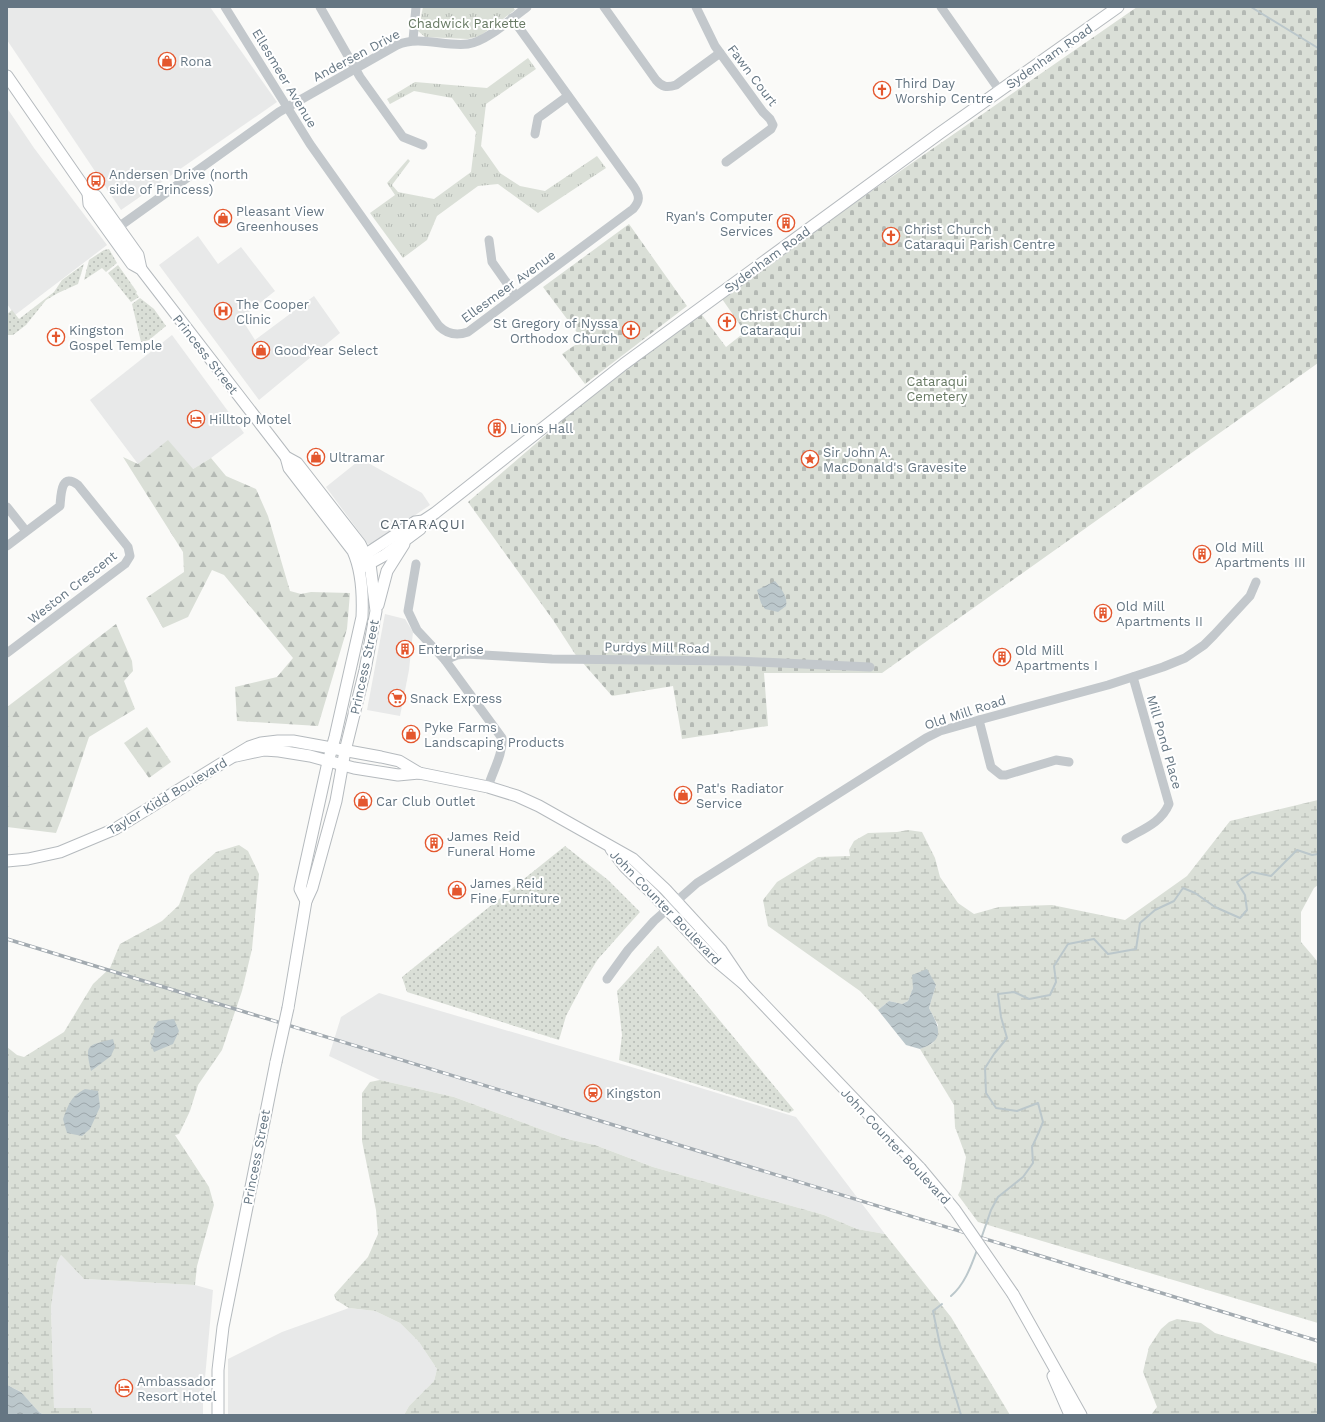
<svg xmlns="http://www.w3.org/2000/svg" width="1325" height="1422" font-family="'Work Sans',sans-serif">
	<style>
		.built { fill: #e8e9e9 }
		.grass { fill: url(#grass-dots) }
		.forest { fill: url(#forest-firs) }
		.wetland { fill: url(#wetland-marsh) }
		.cemetery { fill: url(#cemetery-stones) }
		.park { fill: url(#park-tufts) }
		.water { fill: url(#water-waves) }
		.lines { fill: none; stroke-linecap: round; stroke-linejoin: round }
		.stream { stroke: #bbc7cb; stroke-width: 2 }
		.major-casing { stroke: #b5babe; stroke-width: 13 }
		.minor { stroke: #c3c8cc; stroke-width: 9 }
		.major { stroke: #fff; stroke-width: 11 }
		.rail-casing { stroke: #a2aab0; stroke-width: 3.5 }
		.rail { stroke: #fff; stroke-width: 2; stroke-dasharray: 6; stroke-linecap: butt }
		.major-bridge-casing { stroke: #b5babe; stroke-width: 13; stroke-linecap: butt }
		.major-bridge { stroke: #fff; stroke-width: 11 }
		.labels { text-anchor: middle; stroke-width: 4; stroke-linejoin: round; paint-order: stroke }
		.park-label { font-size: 13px; fill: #687a64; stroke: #fff }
		.street-label { font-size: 13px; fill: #657683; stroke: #fff }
		.poi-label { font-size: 13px; fill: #657683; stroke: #fff; text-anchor: start }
		.neighbourhood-label { font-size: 14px; letter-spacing: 1px; fill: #57646e; stroke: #fff }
	</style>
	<defs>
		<pattern id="grass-dots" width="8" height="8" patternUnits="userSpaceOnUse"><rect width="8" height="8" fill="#dadfd7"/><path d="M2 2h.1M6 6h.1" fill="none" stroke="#b4b9b4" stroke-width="1.8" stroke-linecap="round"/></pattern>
		<pattern id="forest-firs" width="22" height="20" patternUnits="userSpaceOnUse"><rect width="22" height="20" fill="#dadfd7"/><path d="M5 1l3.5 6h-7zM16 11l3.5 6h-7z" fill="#b4b9b4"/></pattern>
		<pattern id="wetland-marsh" width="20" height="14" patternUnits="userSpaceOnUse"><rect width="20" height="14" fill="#dadfd7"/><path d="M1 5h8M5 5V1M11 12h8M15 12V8" fill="none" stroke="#b4b9b4"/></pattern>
		<pattern id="cemetery-stones" width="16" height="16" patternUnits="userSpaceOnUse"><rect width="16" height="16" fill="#dadfd7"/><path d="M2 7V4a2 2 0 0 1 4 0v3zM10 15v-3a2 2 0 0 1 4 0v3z" fill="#b4b9b4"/></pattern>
		<pattern id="park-tufts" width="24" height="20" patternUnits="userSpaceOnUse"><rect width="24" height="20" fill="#dadfd7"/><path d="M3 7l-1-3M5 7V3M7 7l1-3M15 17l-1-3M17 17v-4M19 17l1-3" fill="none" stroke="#b4b9b4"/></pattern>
		<pattern id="water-waves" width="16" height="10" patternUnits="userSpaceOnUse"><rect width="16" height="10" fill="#bbc7cb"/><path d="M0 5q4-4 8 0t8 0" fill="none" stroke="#9ca6aa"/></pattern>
	</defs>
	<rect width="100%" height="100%" fill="#fafaf8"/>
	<g class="built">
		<path d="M7,7H210L277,102L121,210L7,40Z"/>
		<path d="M7,108L34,148L107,245L15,315L7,304Z"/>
		<path d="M198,236L218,264L241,247L275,291L241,318L255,340L314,296L340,333L259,400L159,265Z"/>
		<path d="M172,335L244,433L211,458L193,469L138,464L90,400Z"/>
		<path d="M361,459L422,493L430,505L374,543L368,544L326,487Z"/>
		<path d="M385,614L405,619L413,632L409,670L400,716L367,710Z"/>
		<path d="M379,993L645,1071L796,1117L885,1234L857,1229L824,1215L653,1167L595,1145L567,1139L454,1097L380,1080L329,1056L341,1017Z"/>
		<path d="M61,1255L84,1279L195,1285L213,1290L203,1400V1415H93L91,1408H54L51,1308L57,1263Z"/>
		<path d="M349,1308L375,1311L400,1323L419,1342L437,1369L434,1381L409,1406L404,1415H228V1359L282,1332Z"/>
	</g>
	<g class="grass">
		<path d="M109,249L117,263L106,272L102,268L84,280L89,260L104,250Z"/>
		<path d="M84,264L78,284L58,293L46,300L26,325L13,335H8L7,314L12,310L19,319L54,292L62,280Z"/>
		<path d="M118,265L137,292L136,293L139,297L131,302L108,273Z"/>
		<path d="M140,298L154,309L166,326L149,340L141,342L132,304Z"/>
		<path d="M565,846L608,880L640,912L598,959L585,980L566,1016L559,1040L407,992L402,977Z"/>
		<path d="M658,946L794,1110L789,1113L619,1060L622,1035L617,991Z"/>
	</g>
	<g class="forest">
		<path d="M168,440L193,469L211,458L226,476L256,489L268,516L290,591L301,594L311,592L350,593L347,629L318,726L237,721L235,687L277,677L293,658L224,575L212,570L188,617L163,628L146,598L184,572L183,552L123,457L138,464Z"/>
		<path d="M116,624L132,661L133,671L124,681L135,709L89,737L63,815L56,833L7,827V707Z"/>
		<path d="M147,727L171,762L149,778L124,743Z"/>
	</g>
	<g class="wetland">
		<path d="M1318,800V885L1314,888L1301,912V942L1318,962V1323L978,1222L958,1195L961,1189L966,1157L955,1127L954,1105L920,1049L933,1043L938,1025L929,1008L936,985L913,988L908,1001L902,1004L889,1001L878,1010L860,991L768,926L763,900L777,882L818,857L850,856L849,850L854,841L868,833L897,832L908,830L922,832L935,858L940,877L958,903L974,914L999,907L1052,905L1125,920L1187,876L1230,821Z"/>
		<path d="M239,845L248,851L259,874L252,949L242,991L222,1050L198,1085L190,1111L179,1134L175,1135L209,1187L214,1205L197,1266L195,1285L84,1279L61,1255L57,1263L51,1308L54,1408H91L93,1415H44L39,1412L21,1392L7,1385V1047L17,1055L24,1057L64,1032L93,984L110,968L120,944L162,921L179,905L190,875L216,852Z"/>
		<path d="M380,1080L454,1097L567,1139L595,1145L653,1167L824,1215L857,1229L885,1234L951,1317L1010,1415H404L409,1406L434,1381L437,1369L419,1342L400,1323L375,1311L349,1308L336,1300L334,1295L368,1257L378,1234L376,1210L362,1141V1093L370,1082Z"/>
		<path d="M1177,1319L1201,1323L1215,1333L1318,1364V1415H1151L1157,1407L1143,1372L1149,1347L1161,1329L1169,1322Z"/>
	</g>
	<g class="cemetery">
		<path d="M1137,7H1318V363L882,673H764L768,726L682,739L673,686L612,696L575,654L553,620L468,502L622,369L699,311L726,347L745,332L720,296Z"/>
		<path d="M629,224L687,306L585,384L562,354L578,343L579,335L543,287Z"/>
	</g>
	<g class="park">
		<path d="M423,7H513L515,10L480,36L468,39L425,37L418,31Z"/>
		<path d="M528,58L536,69L486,104L481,146L500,173L520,186L545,191L597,156L606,168L538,213L498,184L478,186L437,216L427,240L403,258L370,213L395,195L387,183L408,159L410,161L392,185L398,192L434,199L471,172L476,132L452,98L414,91L390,104L387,99L415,82L487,88Z"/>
	</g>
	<g class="water">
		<path d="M775,581C781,589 788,596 786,606L778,612L765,609L761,603L757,590Z"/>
		<path d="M927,969L936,985L929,1008C934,1018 945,1034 932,1043C928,1046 924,1047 920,1049L906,1045L878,1010L889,1001L902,1004L908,1001L913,988L912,975Z"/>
		<path d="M174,1019L179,1031L173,1044L154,1052L150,1043L155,1031L153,1028L158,1021Z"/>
		<path d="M113,1039L115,1047L111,1056L91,1071C85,1044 86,1046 113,1039Z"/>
		<path d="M85,1089L98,1091L100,1107L90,1129L82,1136L67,1133L63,1119C69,1104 70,1097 85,1089Z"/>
		<path d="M7,1385L21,1392L39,1412L44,1415H7Z"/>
	</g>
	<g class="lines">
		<g class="stream">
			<path d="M1251,7L1318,48"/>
			<path d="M982,1236L991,1210L998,1197L1023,1177L1033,1163L1032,1147L1038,1134L1043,1122L1038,1103L1017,1111L996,1108L986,1093L985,1068L994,1054L1007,1038L1001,1017L998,994L1014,992L1029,999L1050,995L1056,982L1054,966L1068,944L1094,939L1108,954L1136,949L1140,923L1155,910L1174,901L1183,888L1195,893L1215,907L1240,918L1247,910L1245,895L1237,882L1252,872L1271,876L1297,850L1312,855L1318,854"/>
			<path d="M951,1296C965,1284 971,1266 977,1250"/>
			<path d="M942,1304L933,1311L940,1345L961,1415"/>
		</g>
		<defs>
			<g id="major">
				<path d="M7,76L88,193L96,196L138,255L141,269"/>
				<path d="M88,193L89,204L132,264L141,269L286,457L297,463L360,544L370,564L376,611L365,670L345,751L336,801L312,888L306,901L288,1008"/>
				<path d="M286,457L289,468L353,551C362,571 363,595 362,617L335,737L328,762L300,889L306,901"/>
				<path d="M357,560L415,522L423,521L435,513L624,364L940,133L1118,7"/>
				<path d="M363,567L385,555L420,529L423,521"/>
				<path d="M378,605L387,571L404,544"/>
				<path d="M236,756L264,750L279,751L310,756L354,768L398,775L419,773L488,787L517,796L539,806L633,859L665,889L721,950L744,984"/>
				<path d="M611,849L625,867L653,894L713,958L744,984L920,1168"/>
				<path d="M7,861L28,859L60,852L115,829L219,765L249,747L261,743L278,741H293L381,757L399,761L419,773"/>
				<path d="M1013,1294L1081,1415"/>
				<path d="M1053,1376L1070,1415"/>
				<path d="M218,1415V1370L223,1327L276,1062"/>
			</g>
		</defs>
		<use href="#major" class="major-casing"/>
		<g class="minor">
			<path d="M225,7L310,144L439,326C447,334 457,336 468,332L633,209C640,201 640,196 634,187L512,18"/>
			<path d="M320,7L360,77L403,137L423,145"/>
			<path d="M604,7L656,80C662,87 667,88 676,85L720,53"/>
			<path d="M696,7L715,46L763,112L770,119L773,125L771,129L726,162"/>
			<path d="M941,7L1000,91"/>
			<path d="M413,40L416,7"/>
			<path d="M535,134L538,118L568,96"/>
			<path d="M113,231L279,112L397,45C420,35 444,47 468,44C486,42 512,18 527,7"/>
			<path d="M489,240L492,262L516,296"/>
			<path d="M7,507L26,531"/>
			<path d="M7,546L60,506C61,494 61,472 78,485L128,547L130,556L125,564L7,653"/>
			<path d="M416,564L408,611L417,630L445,660L502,738C503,755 493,770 488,787"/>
			<path d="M445,660L457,655L466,654L552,659L737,661L870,667"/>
			<path d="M979,720L991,767L1001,775H1006L1056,760L1069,762"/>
			<path d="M1126,839C1143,829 1161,823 1169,804L1133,677"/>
			<path d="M607,979L628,950L654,921L697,883L926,738L940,731L979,720L1108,685L1163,667L1185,658L1204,645L1214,635L1250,596L1256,582"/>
		</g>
		<use href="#major" class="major"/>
		<defs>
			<path id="rail" d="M7,939L1318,1341"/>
		</defs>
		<use href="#rail" class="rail-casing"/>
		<use href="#rail" class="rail"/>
		<defs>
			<g id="major-bridge">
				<path d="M276,1062L288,1008"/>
				<path d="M920,1168L955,1210L1013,1294"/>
			</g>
		</defs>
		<use href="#major-bridge" class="major-bridge-casing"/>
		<use href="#major-bridge" class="major-bridge"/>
	</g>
	<defs>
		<symbol id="shop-ring" viewBox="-11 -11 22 22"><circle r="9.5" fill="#fff" stroke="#e4572e" stroke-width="1.5"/><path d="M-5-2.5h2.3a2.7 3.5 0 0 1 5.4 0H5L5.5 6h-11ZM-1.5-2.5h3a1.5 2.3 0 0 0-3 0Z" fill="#e4572e"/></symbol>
		<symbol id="church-ring" viewBox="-11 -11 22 22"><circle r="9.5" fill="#fff" stroke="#e4572e" stroke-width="1.5"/><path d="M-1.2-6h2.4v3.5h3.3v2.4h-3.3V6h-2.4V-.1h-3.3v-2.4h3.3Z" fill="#e4572e"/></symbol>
		<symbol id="bus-ring" viewBox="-11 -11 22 22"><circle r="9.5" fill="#fff" stroke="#e4572e" stroke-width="1.5"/><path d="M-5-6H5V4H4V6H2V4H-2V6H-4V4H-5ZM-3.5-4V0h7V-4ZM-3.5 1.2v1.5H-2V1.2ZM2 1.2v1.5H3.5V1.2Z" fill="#e4572e"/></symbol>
		<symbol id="building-ring" viewBox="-11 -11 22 22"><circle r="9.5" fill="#fff" stroke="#e4572e" stroke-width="1.5"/><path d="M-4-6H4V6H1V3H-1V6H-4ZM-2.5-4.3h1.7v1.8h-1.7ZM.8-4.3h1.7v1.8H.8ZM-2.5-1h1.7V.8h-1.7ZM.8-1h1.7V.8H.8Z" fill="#e4572e"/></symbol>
		<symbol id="hospital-ring" viewBox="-11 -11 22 22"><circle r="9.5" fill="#fff" stroke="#e4572e" stroke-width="1.5"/><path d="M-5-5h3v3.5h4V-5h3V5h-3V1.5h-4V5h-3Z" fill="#e4572e"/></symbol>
		<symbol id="hotel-ring" viewBox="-11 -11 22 22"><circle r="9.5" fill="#fff" stroke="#e4572e" stroke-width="1.5"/><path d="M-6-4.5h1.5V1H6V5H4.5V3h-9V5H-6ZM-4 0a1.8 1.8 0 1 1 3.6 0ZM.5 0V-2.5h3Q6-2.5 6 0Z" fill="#e4572e"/></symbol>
		<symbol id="sight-ring" viewBox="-11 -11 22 22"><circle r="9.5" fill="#fff" stroke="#e4572e" stroke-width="1.5"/><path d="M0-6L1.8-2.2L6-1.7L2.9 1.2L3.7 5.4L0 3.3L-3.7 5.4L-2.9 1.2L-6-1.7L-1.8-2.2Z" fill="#e4572e"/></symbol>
		<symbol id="supermarket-ring" viewBox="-11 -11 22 22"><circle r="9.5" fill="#fff" stroke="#e4572e" stroke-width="1.5"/><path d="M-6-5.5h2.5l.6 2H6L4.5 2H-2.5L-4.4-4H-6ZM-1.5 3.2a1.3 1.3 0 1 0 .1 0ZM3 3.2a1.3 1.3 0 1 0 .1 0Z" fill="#e4572e"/></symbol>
		<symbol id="station-ring" viewBox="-11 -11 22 22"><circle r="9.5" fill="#fff" stroke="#e4572e" stroke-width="1.5"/><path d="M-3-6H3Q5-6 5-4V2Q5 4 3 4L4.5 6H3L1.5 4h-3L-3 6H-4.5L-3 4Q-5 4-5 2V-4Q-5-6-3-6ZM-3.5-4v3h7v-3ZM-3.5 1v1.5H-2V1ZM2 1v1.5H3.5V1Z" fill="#e4572e"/></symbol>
	</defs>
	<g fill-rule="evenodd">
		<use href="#shop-ring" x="157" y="51" width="20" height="20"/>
		<use href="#church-ring" x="872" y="80" width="20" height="20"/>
		<use href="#bus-ring" x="86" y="171" width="20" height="20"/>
		<use href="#shop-ring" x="213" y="208" width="20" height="20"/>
		<use href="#building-ring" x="776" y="213" width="20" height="20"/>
		<use href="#church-ring" x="881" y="226" width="20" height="20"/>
		<use href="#hospital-ring" x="213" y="301" width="20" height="20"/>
		<use href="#church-ring" x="717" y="312" width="20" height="20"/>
		<use href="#church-ring" x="621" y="320" width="20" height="20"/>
		<use href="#church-ring" x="46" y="327" width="20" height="20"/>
		<use href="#shop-ring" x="251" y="340" width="20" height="20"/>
		<use href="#hotel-ring" x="186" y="409" width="20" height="20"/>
		<use href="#building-ring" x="487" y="418" width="20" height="20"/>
		<use href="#shop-ring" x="306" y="447" width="20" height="20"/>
		<use href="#sight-ring" x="800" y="449" width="20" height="20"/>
		<use href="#building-ring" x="1192" y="544" width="20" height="20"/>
		<use href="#building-ring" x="1093" y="603" width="20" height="20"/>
		<use href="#building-ring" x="395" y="639" width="20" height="20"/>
		<use href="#building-ring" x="992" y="647" width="20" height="20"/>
		<use href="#supermarket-ring" x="387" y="688" width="20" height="20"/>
		<use href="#shop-ring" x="401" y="724" width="20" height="20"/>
		<use href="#shop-ring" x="673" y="785" width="20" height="20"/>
		<use href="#shop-ring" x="353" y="791" width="20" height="20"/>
		<use href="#building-ring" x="424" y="833" width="20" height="20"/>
		<use href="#shop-ring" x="447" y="880" width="20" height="20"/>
		<use href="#station-ring" x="583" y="1083" width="20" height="20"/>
		<use href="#hotel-ring" x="114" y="1378" width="20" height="20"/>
	</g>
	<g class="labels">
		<g class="park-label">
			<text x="467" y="28">Chadwick Parkette</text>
			<text x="937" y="386">Cataraqui<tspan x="937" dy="15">Cemetery</tspan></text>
		</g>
		<g class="street-label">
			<text transform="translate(356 55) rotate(-28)" y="5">Andersen Drive</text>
			<text transform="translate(1049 56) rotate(-35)" y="5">Sydenham Road</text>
			<text transform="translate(753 75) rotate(53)" y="5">Fawn Court</text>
			<text transform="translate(285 78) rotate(59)" y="5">Ellesmeer Avenue</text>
			<text transform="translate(767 259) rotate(-36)" y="5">Sydenham Road</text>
			<text transform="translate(508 286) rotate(-36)" y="5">Ellesmeer Avenue</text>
			<text transform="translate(206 354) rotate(52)" y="5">Princess Street</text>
			<text transform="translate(72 587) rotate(-38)" y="5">Weston Crescent</text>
			<text transform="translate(657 647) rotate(1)" y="5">Purdys Mill Road</text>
			<text transform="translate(364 667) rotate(-78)" y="5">Princess Street</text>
			<text transform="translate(965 712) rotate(-18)" y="5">Old Mill Road</text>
			<text transform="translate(1165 742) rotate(74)" y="5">Mill Pond Place</text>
			<text transform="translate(167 796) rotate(-31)" y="5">Taylor Kidd Boulevard</text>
			<text transform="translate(666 907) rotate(46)" y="5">John Counter Boulevard</text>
			<text transform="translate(896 1146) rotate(47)" y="5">John Counter Boulevard</text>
			<text transform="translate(256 1157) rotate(-79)" y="5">Princess Street</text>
		</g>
		<g class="poi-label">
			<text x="180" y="66">Rona</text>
			<text x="895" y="88">Third Day<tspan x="895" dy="15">Worship Centre</tspan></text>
			<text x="109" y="179">Andersen Drive (north<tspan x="109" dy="15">side of Princess)</tspan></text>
			<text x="236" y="216">Pleasant View<tspan x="236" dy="15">Greenhouses</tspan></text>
			<text x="773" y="221" text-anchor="end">Ryan's Computer<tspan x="773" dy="15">Services</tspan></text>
			<text x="904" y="234">Christ Church<tspan x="904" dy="15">Cataraqui Parish Centre</tspan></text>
			<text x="236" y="309">The Cooper<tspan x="236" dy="15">Clinic</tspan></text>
			<text x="740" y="320">Christ Church<tspan x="740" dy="15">Cataraqui</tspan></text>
			<text x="618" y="328" text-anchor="end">St Gregory of Nyssa<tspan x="618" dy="15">Orthodox Church</tspan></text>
			<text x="69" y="335">Kingston<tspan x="69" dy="15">Gospel Temple</tspan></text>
			<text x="274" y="355">GoodYear Select</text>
			<text x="209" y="424">Hilltop Motel</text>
			<text x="510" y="433">Lions Hall</text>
			<text x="823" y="457">Sir John A.<tspan x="823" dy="15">MacDonald's Gravesite</tspan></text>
			<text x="329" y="462">Ultramar</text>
			<text x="1215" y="552">Old Mill<tspan x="1215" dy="15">Apartments III</tspan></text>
			<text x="1116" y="611">Old Mill<tspan x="1116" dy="15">Apartments II</tspan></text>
			<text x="418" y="654">Enterprise</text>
			<text x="1015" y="655">Old Mill<tspan x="1015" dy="15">Apartments I</tspan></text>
			<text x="410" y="703">Snack Express</text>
			<text x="424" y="732">Pyke Farms<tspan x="424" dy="15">Landscaping Products</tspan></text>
			<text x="696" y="793">Pat's Radiator<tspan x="696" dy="15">Service</tspan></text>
			<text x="376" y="806">Car Club Outlet</text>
			<text x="447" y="841">James Reid<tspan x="447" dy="15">Funeral Home</tspan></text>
			<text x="470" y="888">James Reid<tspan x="470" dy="15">Fine Furniture</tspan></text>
			<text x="606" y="1098">Kingston</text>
			<text x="137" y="1386">Ambassador<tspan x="137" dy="15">Resort Hotel</tspan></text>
		</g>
		<g class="neighbourhood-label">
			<text x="423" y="529">CATARAQUI</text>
		</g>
	</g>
	<rect width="1325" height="1422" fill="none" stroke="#657683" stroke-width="16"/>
</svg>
